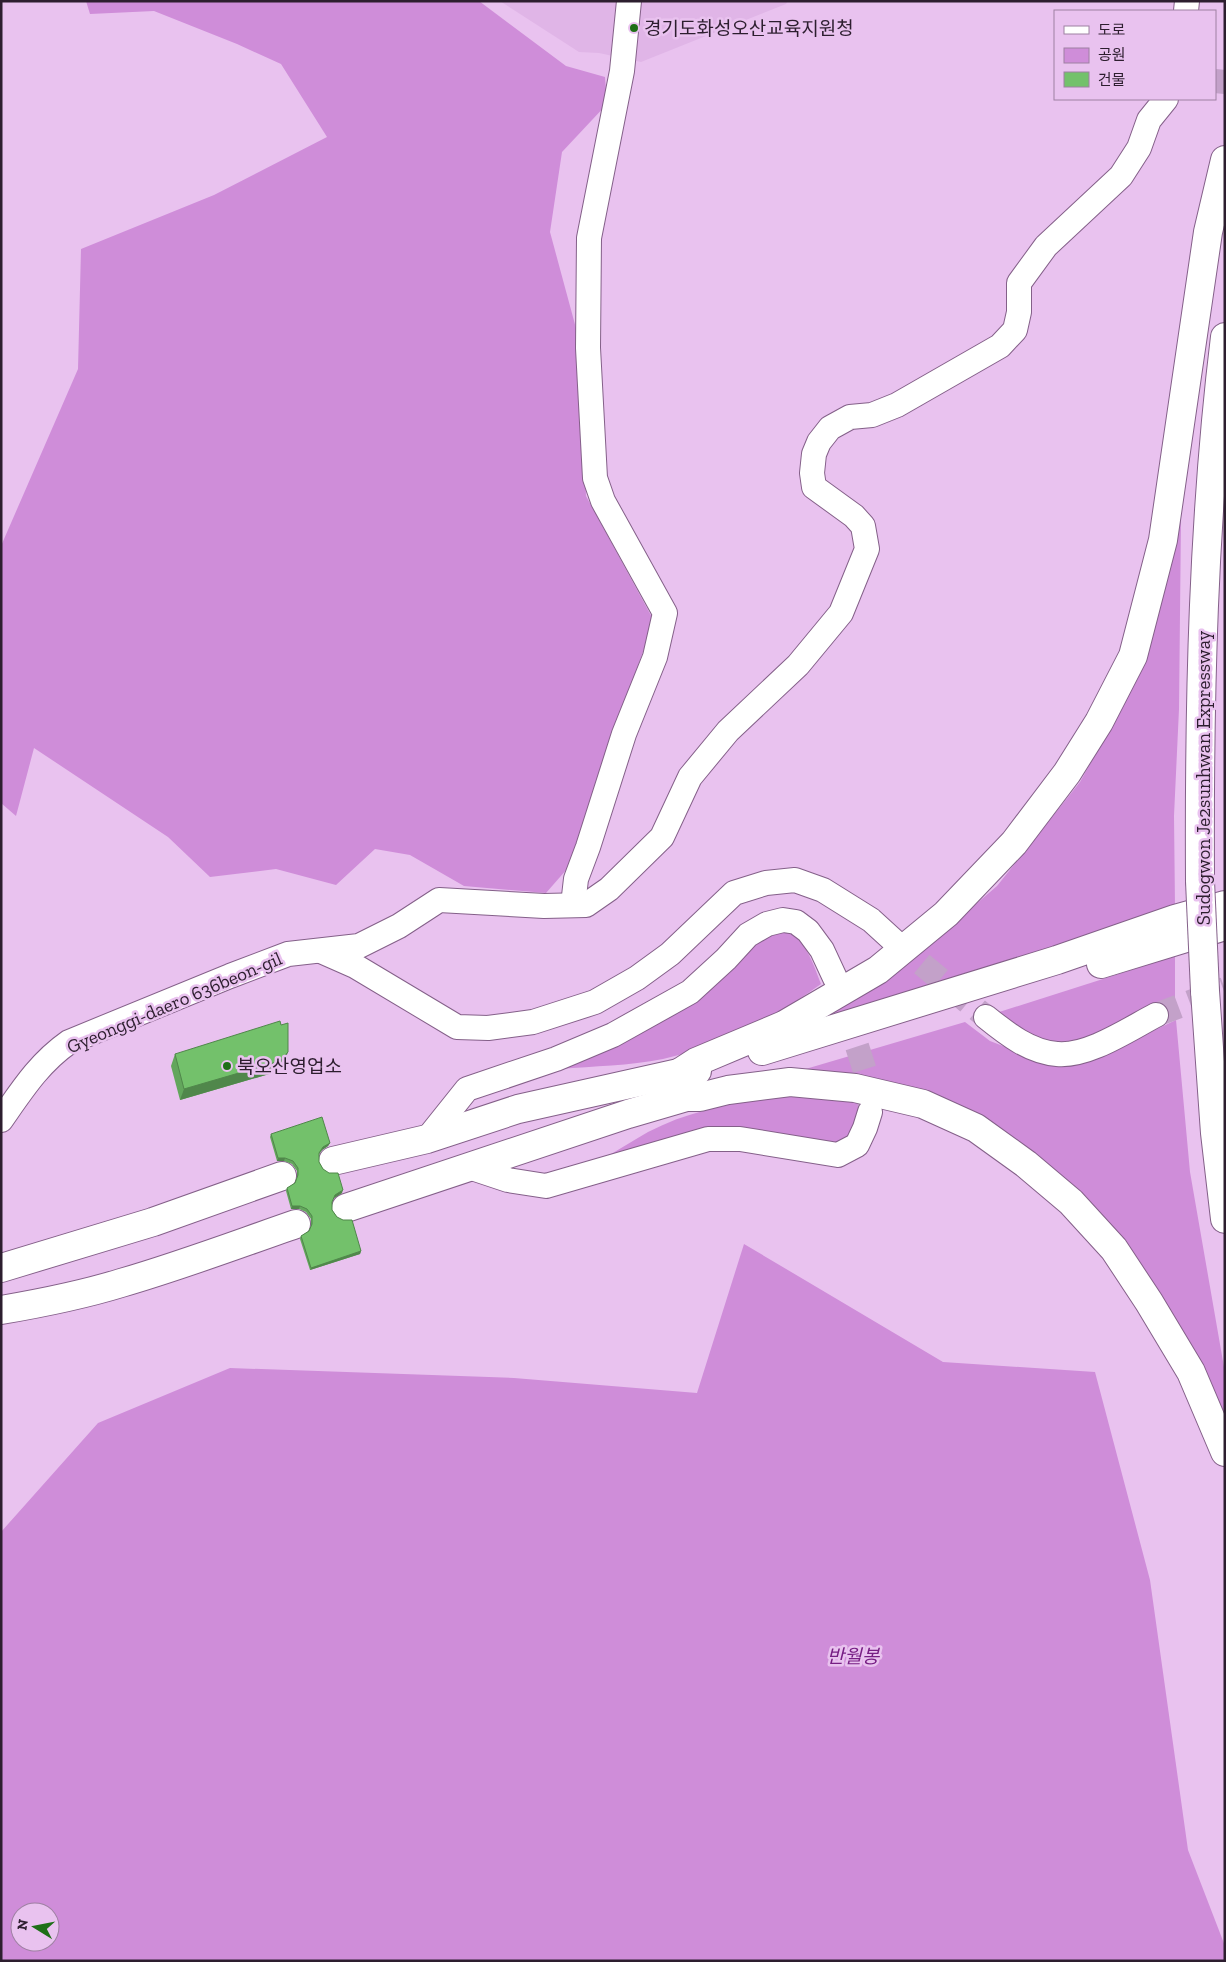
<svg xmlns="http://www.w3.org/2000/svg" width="1226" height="1962" font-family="'Zilla Slab','Noto Sans KR',serif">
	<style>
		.built { fill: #e0b5e7 }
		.green { fill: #cf8dd9; fill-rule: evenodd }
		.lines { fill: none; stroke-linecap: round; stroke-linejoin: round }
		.minor-tunnel { stroke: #c3a1c9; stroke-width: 24; stroke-dasharray: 24 12; stroke-linecap: butt }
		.minor-casing { stroke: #846089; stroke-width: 26 }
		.highway-casing { stroke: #846089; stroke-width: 30 }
		.minor { stroke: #fff; stroke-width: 24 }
		.highway { stroke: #fff; stroke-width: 28 }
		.highway-bridge-casing { stroke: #846089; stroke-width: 30; stroke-linecap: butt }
		.highway-bridge { stroke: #fff; stroke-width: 28 }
		.wall { fill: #63a65c }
		.shaded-wall { fill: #50874b }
		.building { fill: #73c16b; stroke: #50874b }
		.poi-dot { fill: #1e6f17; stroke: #e9c2ef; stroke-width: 2 }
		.labels { text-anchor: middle; stroke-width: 5; stroke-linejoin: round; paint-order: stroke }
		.poi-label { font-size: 19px; fill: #2d1e2f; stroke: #e9c2ef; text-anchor: start }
		.street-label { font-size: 19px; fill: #2d1e2f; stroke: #e9c2ef }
		.park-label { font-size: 19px; font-style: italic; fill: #771e84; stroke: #e9c2ef }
	</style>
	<rect width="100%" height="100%" fill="#e9c2ef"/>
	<path class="built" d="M500,1H788L786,4L641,62L599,53L579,52Z"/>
	<g class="green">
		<path d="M86,1H479L566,66L605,77L607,104L562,152L550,232L580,343L586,496L654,621L604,760L574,861L546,893L464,886L410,855L375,849L336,885L276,869L210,877L168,837L34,748L16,816L1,803V546L78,369L81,249L214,195L327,137L281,64L237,44L154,11L90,14Z"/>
		<path d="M1181,518L1179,709L1174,816L1175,907L919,990L825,1017L872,989L925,948L997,886L1080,782L1130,692L1156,625Z"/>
		<path d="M787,930C807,943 813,963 821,984C774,1018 719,1047 663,1059C629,1066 594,1066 560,1069L759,939Z"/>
		<path d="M1175,956V998L1078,1045L1040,1044L996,1013Z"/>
		<path d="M1176,1020L1190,1172L1225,1373V1419L1160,1300L996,1131L792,1073L965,1022L990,1041L1029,1056L1138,1038Z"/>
		<path d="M789,1096H821L863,1104L856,1133L836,1147L700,1132L657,1141L601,1160C617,1151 632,1141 648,1132C692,1109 741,1101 789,1096Z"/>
		<path d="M744,1244L943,1362L1095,1372L1150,1580L1188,1850L1225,1946V1961H1V1532L98,1423L230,1368L514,1378L697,1393ZM20,1912H50V1942H20Z"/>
	</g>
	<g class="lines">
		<g class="minor-tunnel">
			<path d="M1215,81L1225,82"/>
			<path d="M894,941L986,1017"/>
			<path d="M835,978L866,1074L870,1108"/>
			<path d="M1156,1015L1225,989"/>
		</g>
		<defs>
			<g id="minor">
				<path d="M1186,11L1187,1"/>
				<path d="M573,905L576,879L588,847L624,734L655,657L665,613L603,501L595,478L588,348L589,238L622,71L629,1"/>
				<path d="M321,951L355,966L457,1027L488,1028L533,1022L595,1002L637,978L670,954L734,893L766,883L795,880L823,890L871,920L894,941"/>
				<path d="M986,1017C1007,1034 1030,1052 1057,1054C1088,1057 1129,1029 1156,1015"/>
				<path d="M1,1120C22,1090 39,1063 69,1042L230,976L288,954L359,946L399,926L439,900L544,906L586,905L609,889L662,837L690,777L728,731L798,665L841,613L867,549L863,526L854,516L814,487L812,473L814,454L819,442L830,428L850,417L872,415L897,405L1000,346L1015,330L1019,312V283L1046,246L1121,176L1139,148L1149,120L1166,99"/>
				<path d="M427,1139L467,1089L556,1059L613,1035L690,992L726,959L748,935L767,924L783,920L796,922L808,931L822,950L835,978"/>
				<path d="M469,1167L508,1180L546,1186L708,1139H740L838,1155L857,1145L865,1128L870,1112"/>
			</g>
			<g id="highway">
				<path d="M1200,881C1199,699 1203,517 1225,337"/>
				<path d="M1101,964L1225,926"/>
				<path d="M1205,991L1215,1133L1225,1219"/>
				<path d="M762,1051L1057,960L1175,919L1225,905"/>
				<path d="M679,1073L696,1062L784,1025L878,970L946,914L1014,843L1067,773L1099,722L1133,656L1163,540L1208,232L1225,160"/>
				<path d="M333,1161L427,1139L518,1109L679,1073L697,1071"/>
				<path d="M346,1208L628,1114L686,1097H700L728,1090L790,1082L855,1088L923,1104L976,1128L1026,1164L1071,1202L1114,1249L1149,1302L1191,1372L1225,1452"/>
				<path d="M1,1268L153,1222L282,1176"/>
				<path d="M1,1310C42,1303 82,1295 121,1283C180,1266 238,1244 296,1224"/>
			</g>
		</defs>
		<use href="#minor" class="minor-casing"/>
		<use href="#highway" class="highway-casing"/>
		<use href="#minor" class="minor"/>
		<use href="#highway" class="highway"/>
		<defs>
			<path id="highway-bridge" d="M1200,881L1205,991"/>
		</defs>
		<use href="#highway-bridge" class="highway-bridge-casing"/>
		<use href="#highway-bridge" class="highway-bridge"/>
	</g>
	<g class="wall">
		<path d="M175,1054L284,1063L276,1072L180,1100L171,1066Z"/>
		<path d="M271,1134L330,1143L328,1146L322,1150L319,1154V1162L323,1169L342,1193L334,1198L332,1202V1210L361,1251L360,1254L310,1270L300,1239L301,1236L309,1231L311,1227V1219L306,1212L299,1209H291L286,1191L287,1188L295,1183L297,1178V1171L292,1164L284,1161H277L270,1137Z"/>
	</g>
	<g class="shaded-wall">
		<path d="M288,1052L284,1063L276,1072L180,1100L184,1089Z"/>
		<path d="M330,1143L328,1146L322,1150L318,1156L323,1147Z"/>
		<path d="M278,1158H285L284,1161H277Z"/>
		<path d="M343,1190L342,1193L334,1198L335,1195Z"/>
		<path d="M292,1206H300L299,1209H291Z"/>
		<path d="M361,1251L360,1254L310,1270L311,1268Z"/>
	</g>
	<g class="building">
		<path d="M280,1021L281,1025L288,1023V1052L280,1061L184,1089L175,1054Z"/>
		<path d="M322,1117L330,1143L323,1147L319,1153V1162L323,1169L329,1173H338L343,1190L335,1195L332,1202V1210L337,1217L343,1220H352L361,1251L311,1268L301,1236L309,1231L312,1224V1216L307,1209L300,1206H292L287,1188L295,1183L298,1175V1168L293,1161L285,1158H278L271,1134Z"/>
	</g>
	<g class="poi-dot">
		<circle cx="634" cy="28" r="5"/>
		<circle cx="227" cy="1066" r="5"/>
	</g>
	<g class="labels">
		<g class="poi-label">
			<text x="644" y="35">경기도화성오산교육지원청</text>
			<text x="237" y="1073">북오산영업소</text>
		</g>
		<g class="street-label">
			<text transform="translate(1203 778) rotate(-90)" y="7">Sudogwon Je2sunhwan Expressway</text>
			<text transform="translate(174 1002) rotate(-23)" y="7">Gyeonggi-daero 636beon-gil</text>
		</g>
		<g class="park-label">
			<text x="853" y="1663">반월봉</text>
		</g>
	</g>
	<rect width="1226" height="1962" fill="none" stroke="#2d1e2f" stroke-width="5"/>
	<rect x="1054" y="10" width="162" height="90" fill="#e9c2ef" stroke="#9e80a2"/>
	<rect x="1064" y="26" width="25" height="8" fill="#ffffff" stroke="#9e80a2"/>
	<text x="1098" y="35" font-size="15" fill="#2d1e2f">도로</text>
	<rect x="1064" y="48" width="25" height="15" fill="#cf8dd9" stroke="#9e80a2"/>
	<text x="1098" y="60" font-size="15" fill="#2d1e2f">공원</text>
	<rect x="1064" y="72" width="25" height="15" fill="#73c16b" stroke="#9e80a2"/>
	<text x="1098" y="85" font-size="15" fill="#2d1e2f">건물</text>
	<g transform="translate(35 1927) rotate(280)"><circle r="24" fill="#e9c2ef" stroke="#9e80a2"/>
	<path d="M0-4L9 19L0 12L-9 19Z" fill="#1e6f17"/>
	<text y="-8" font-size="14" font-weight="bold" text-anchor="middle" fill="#2d1e2f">N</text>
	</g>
</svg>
